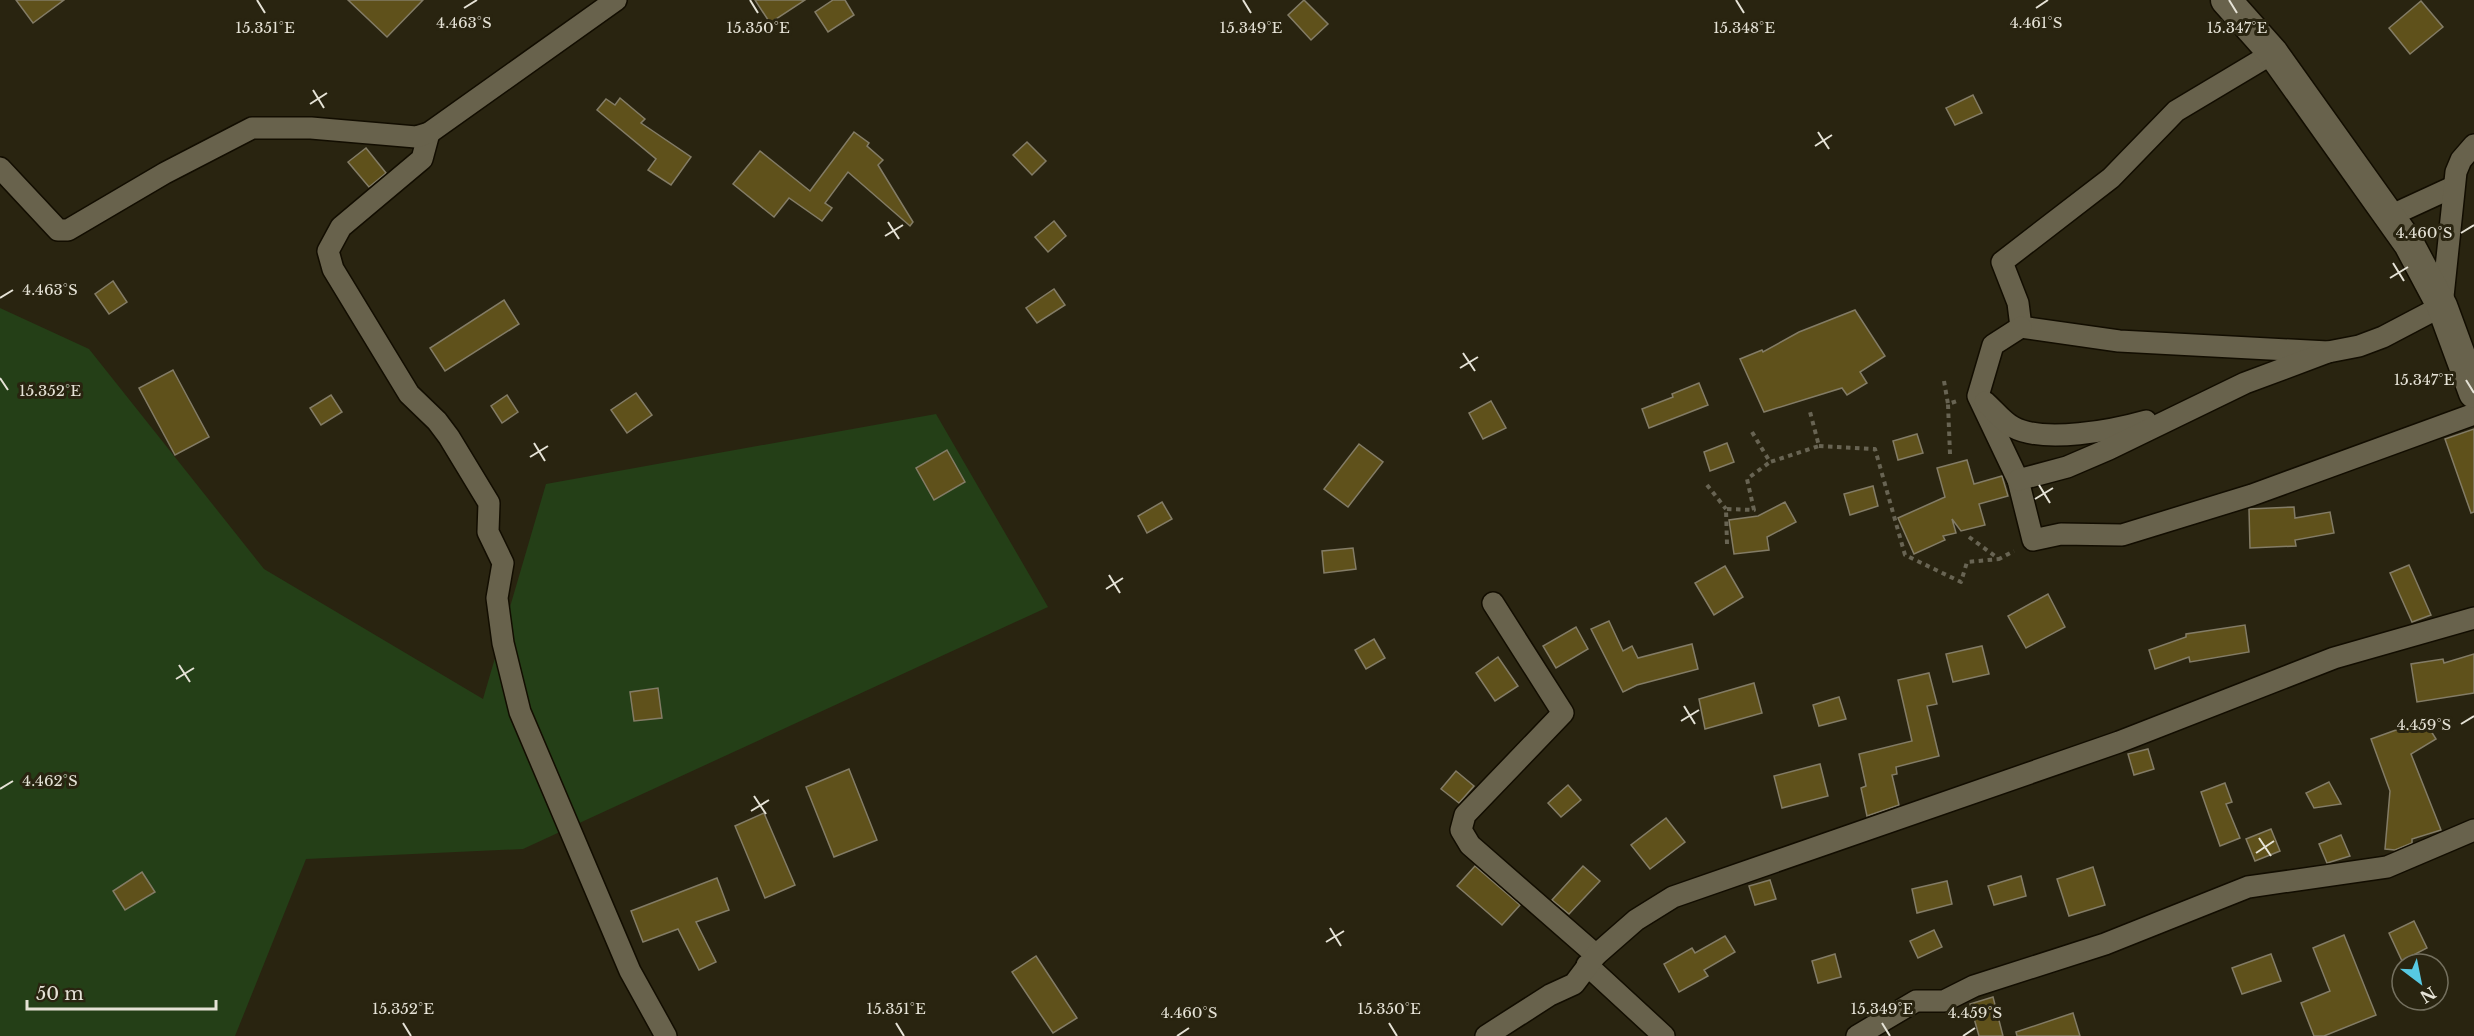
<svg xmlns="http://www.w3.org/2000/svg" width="2474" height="1036" font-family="'Libre Baskerville',serif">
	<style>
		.green { fill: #243f17 }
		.building { fill: #5f511b; stroke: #837c66; stroke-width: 1.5 }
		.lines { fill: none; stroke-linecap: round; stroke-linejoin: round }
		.street-casing { stroke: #120d00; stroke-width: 24 }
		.secondary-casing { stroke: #120d00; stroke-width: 33 }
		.path { stroke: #686453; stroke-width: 4; stroke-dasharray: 4.5 4.5; stroke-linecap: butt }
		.street { stroke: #68624c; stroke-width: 21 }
		.secondary { stroke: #68624c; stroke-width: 30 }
		.ticks { fill: none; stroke: #e5e2d6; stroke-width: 2 }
		.ticks-label { font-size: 15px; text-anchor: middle; fill: #e5e2d6; stroke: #292410; stroke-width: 6; stroke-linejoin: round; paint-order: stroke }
	</style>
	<rect width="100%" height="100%" fill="#292410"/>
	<path class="green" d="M0,308L89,349L264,569L483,699L546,484L936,414L1048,607L523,849L306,859L235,1036H0Z"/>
	<g class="building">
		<path d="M16,0H64L33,23Z"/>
		<path d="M348,0H423L387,37Z"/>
		<path d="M755,0H805L770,23Z"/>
		<path d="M833,0H845L854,15L828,32L815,12Z"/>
		<path d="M1304,0L1328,24L1311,40L1288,15Z"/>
		<path d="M2421,1L2443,27L2410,54L2389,28Z"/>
		<path d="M1973,95L1982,113L1955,125L1946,108Z"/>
		<path d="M620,98L645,119L641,123L691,157L671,185L648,170L656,159L597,110L606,99L615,105Z"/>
		<path d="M854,132L869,143L867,146L883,160L878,165L913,222L910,226L848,172L825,203L832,208L822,221L789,198L774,217L733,184L760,151L810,191Z"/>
		<path d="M1027,142L1046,161L1032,175L1013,155Z"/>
		<path d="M366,148L386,173L369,187L348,162Z"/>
		<path d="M1054,221L1066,236L1048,252L1035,237Z"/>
		<path d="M113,281L127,302L109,314L95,294Z"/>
		<path d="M1054,289L1065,305L1037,323L1026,308Z"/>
		<path d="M504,300L519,324L445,371L430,348Z"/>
		<path d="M1855,310L1885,356L1860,372L1867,383L1847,395L1842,388L1764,412L1740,359L1762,350L1763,352L1799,332Z"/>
		<path d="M173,370L209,437L175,455L139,388Z"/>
		<path d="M1699,383L1708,405L1649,428L1642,409L1673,397L1672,394Z"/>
		<path d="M636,393L652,415L627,433L611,410Z"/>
		<path d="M331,395L342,412L321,425L310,408Z"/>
		<path d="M507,395L518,412L502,423L491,406Z"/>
		<path d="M1491,401L1506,428L1483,439L1469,413Z"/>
		<path d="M2474,429V512L2471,513L2445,439Z"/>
		<path d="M1917,434L1923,453L1898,460L1893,441Z"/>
		<path d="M1727,443L1734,462L1710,471L1704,452Z"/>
		<path d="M1359,444L1383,462L1348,507L1324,489Z"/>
		<path d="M947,450L965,482L934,500L916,468Z"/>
		<path d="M1967,460L1974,484L2002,476L2008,496L1979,504L1985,525L1961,531L1952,519L1956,533L1943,536L1945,540L1914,554L1898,518L1945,497L1937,468Z"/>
		<path d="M1873,486L1878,506L1850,515L1844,494Z"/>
		<path d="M1162,502L1172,519L1147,533L1138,516Z"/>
		<path d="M1785,502L1796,522L1767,537L1769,550L1734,554L1729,520L1758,516Z"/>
		<path d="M2294,507L2295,518L2330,512L2334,533L2295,540L2296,546L2250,548L2249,509Z"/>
		<path d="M1353,548L1356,569L1324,573L1322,551Z"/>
		<path d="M2409,565L2431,615L2412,622L2390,573Z"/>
		<path d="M1725,566L1743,597L1714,615L1695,583Z"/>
		<path d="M2048,594L2065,627L2026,648L2008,616Z"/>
		<path d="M1609,621L1623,651L1632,646L1638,658L1692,644L1698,669L1637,685L1623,692L1591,629Z"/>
		<path d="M2245,625L2249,652L2190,662L2189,657L2155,669L2149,650L2186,637V634Z"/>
		<path d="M1576,627L1588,649L1556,668L1543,646Z"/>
		<path d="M1374,639L1385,658L1366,669L1355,650Z"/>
		<path d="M1982,646L1989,674L1953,682L1946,654Z"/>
		<path d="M2474,654V693L2417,702L2411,664L2443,659L2444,663Z"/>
		<path d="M1498,657L1518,686L1495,701L1476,673Z"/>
		<path d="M1929,673L1937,704L1927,706L1939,756L1896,767L1897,774L1892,775L1899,805L1867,816L1861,788L1866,786L1859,754L1912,741L1898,680Z"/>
		<path d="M1754,683L1762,713L1705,729L1699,699Z"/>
		<path d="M658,688L662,718L634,721L630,692Z"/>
		<path d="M1839,697L1846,719L1819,726L1813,705Z"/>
		<path d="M2424,720L2436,739L2411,754L2441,830L2412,839V843L2395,850L2385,849L2390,791L2371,739Z"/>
		<path d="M2148,749L2154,769L2134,775L2128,754Z"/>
		<path d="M1820,764L1828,796L1782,808L1774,776Z"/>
		<path d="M849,769L877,840L834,857L806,787Z"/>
		<path d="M1456,771L1474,786L1459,803L1441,789Z"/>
		<path d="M2329,782L2341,804L2314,808L2306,793Z"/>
		<path d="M2225,783L2232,802L2226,804L2240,838L2220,846L2201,792Z"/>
		<path d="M1568,785L1581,800L1561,817L1548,803Z"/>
		<path d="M764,813L795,885L765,898L735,826Z"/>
		<path d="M1666,818L1685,842L1650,869L1631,845Z"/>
		<path d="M2271,829L2280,851L2255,861L2246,839Z"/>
		<path d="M2341,835L2350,856L2327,863L2319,844Z"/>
		<path d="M1475,866L1520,905L1502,925L1457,886Z"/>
		<path d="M1583,866L1600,881L1569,914L1552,900Z"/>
		<path d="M2093,867L2105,905L2069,916L2057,879Z"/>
		<path d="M142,872L155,892L125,910L113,891Z"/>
		<path d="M2021,876L2026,896L1994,905L1988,886Z"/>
		<path d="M717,878L729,910L696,922L716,962L699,970L678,929L643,942L631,911Z"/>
		<path d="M1770,880L1776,899L1755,905L1749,886Z"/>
		<path d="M1947,881L1952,904L1917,913L1912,889Z"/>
		<path d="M2414,921L2427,948L2402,961L2389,933Z"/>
		<path d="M1934,930L1942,947L1918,958L1910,941Z"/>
		<path d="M2344,935L2376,1015L2324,1036H2314L2301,1003L2330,991L2313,948Z"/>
		<path d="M1725,936L1735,952L1704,970L1708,976L1679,992L1664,964L1692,948L1695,953Z"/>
		<path d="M1835,954L1841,977L1818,983L1812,961Z"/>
		<path d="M2271,954L2281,981L2242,994L2232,968Z"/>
		<path d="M1036,956L1077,1018L1053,1033L1012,972Z"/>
		<path d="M1993,997L2003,1036H1979L1970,1004Z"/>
		<path d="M2073,1013L2080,1036H2017L2016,1032Z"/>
	</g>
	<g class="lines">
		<defs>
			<g id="street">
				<path d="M2273,53L2176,111L2111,178L2002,262L2018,303L2021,327L2119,341L2328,352"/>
				<path d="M429,133L422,159L341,227L328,251L333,269L409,394L437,421L449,437L489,503L488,532L503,563L497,598L503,643L520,712L630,971L666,1036"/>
				<path d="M0,168L58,230H68L165,173L252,128H311L416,137L429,133L616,0"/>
				<path d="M2390,216L2453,187"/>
				<path d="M2021,327L1993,345L1978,396L2018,480L2033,540L2061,534L2122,535L2252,495L2474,414"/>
				<path d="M1985,402C1994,410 2003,422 2013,427C2044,444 2114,430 2146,421"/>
				<path d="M2018,480L2067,467L2109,449L2245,383L2328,352L2359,346L2383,337L2442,306L2456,172L2461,160L2474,145"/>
				<path d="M1493,603L1563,713L1465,815L1461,830L1470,845L1596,955"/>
				<path d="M1587,965L1664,1036"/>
				<path d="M1486,1036L1550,995L1574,984L1596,955L1636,920L1673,897L2119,742L2334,658L2474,618"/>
				<path d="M1857,1036L1916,1001H1944L1974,986L2105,944L2248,887L2387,867L2474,830"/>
			</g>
			<path id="secondary" d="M2226,0L2273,53L2409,244L2442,306L2474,393"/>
		</defs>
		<use href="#street" class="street-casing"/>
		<use href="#secondary" class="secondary-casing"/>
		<g class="path">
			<path d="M1944,381L1948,404"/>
			<path d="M1752,432L1770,462L1819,446L1809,408"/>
			<path d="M1819,446L1875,449L1905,555L1961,582L1967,562L1999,559"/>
			<path d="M1950,454L1948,404L1957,401"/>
			<path d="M1707,485L1726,509"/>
			<path d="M1969,537L1999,559L2014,551"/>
			<path d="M1727,544L1726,509L1754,510L1747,479L1770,462"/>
		</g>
		<use href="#street" class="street"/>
		<use href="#secondary" class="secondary"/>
	</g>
	<path class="ticks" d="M257,0L265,13M750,0L758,13M1243,0L1251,13M1736,0L1744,13M2229,0L2237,13M464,8L477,0M2036,8L2048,0M313,90L324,108M310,104L327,93M1818,132L1829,149M1815,146L1832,135M888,222L899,239M2461,233L2474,225M885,236L903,225M2393,263L2404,281M2390,278L2408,267M0,298L13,290M1463,353L1475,371M1460,368L1478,357M0,378L8,390M2466,380L2474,393M534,443L545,461M530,457L548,446M2039,485L2050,503M2035,499L2053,488M1109,575L1120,593M1106,589L1123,578M179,665L190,682M176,679L194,668M1684,706L1695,724M1681,721L1699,710M2461,724L2474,716M0,789L13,781M754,796L766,814M751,811L769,800M2259,838L2271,856M2256,853L2274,841M1330,928L1341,946M1326,942L1344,931M403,1023L411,1036M896,1023L904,1036M1389,1023L1397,1036M1882,1023L1890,1036M1177,1036L1189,1028M1963,1036L1975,1028"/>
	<g class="ticks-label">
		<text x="464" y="28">4.463°S</text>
		<text x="2036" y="28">4.461°S</text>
		<text x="265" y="33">15.351°E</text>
		<text x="758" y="33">15.350°E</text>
		<text x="1251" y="33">15.349°E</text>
		<text x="1744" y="33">15.348°E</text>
		<text x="2237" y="33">15.347°E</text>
		<text x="2424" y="238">4.460°S</text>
		<text x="50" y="295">4.463°S</text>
		<text x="2424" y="385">15.347°E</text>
		<text x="50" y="396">15.352°E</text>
		<text x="2424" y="730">4.459°S</text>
		<text x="50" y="786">4.462°S</text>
		<text x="403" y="1014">15.352°E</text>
		<text x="896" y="1014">15.351°E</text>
		<text x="1389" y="1014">15.350°E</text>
		<text x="1882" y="1014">15.349°E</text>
		<text x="1189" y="1018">4.460°S</text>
		<text x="1975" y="1018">4.459°S</text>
	</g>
	<g transform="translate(2420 982) rotate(148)"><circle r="28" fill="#292410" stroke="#74705f" stroke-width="1.5"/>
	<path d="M0-4.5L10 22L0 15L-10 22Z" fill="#57c9e3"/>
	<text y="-9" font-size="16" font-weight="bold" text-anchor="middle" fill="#e5e2d6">N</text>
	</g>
	<path d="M27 1000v9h189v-9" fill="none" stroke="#e5e2d6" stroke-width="3"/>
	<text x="36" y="1000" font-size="18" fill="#e5e2d6" stroke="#292410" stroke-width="4.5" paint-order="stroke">50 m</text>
</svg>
